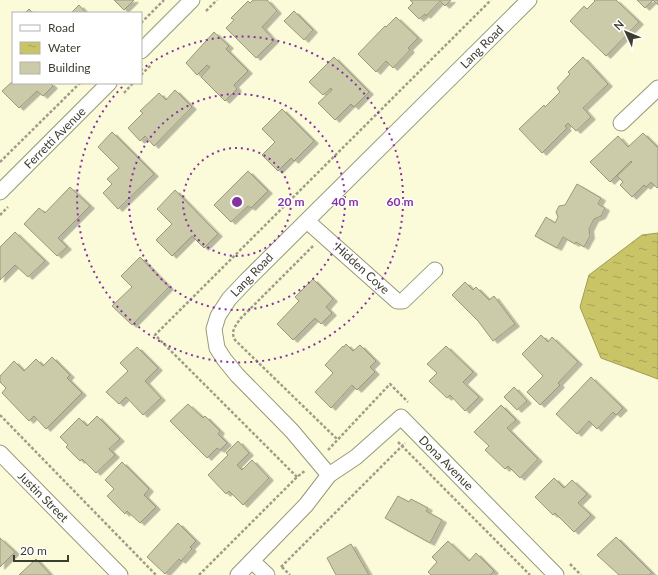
<svg xmlns="http://www.w3.org/2000/svg" width="658" height="575" font-family="Lato,sans-serif">
	<style>
		.water { fill: url(#water-ripples); stroke: #9f9c56 }
		.building { fill: #cbcbaa; stroke: #99997a; filter: url(#shadow) }
		.lines { fill: none; stroke-linecap: round; stroke-linejoin: round }
		.street-casing { stroke: #989879; stroke-width: 17 }
		.path { stroke: #9f9e86; stroke-width: 2.5; stroke-dasharray: 3 2; stroke-linecap: butt }
		.street { stroke: #fff; stroke-width: 15 }
		.ring { fill: none; stroke: #8532a0; stroke-width: 2; stroke-dasharray: 2 4 }
		.labels { text-anchor: middle; stroke-width: 3; stroke-linejoin: round; paint-order: stroke }
		.street-label { font-size: 12px; fill: #3d3d2f; stroke: #fff }
		.centre { fill: #8532a0; stroke: #fff; stroke-width: 2 }
		.ring-label { font-size: 12px; text-anchor: middle; font-weight: bold; fill: #8532a0; stroke: #fff; stroke-width: 3; stroke-linejoin: round; paint-order: stroke }
	</style>
	<defs>
		<pattern id="water-ripples" width="26" height="14" patternUnits="userSpaceOnUse"><rect width="26" height="14" fill="#c9c567"/><path d="M2 4q2-2 4 0t4 0M15 11q2-2 4 0t4 0" fill="none" stroke="#a4a155"/></pattern>
		<filter id="shadow"><feDropShadow dx="4.5" dy="2.5" stdDeviation="0" flood-color="#0004"/></filter>
	</defs>
	<rect width="100%" height="100%" fill="#fbfad9"/>
	<path class="water" d="M658,233V379L601,358L580,307L589,275L642,235Z"/>
	<g class="building">
		<path d="M114,0H134L124,10Z"/>
		<path d="M253,0H267L277,11L262,27L274,40L256,58L226,28L234,20L231,18L248,1L250,3Z"/>
		<path d="M410,0H451L445,6L440,1L426,16L425,14L419,19L408,8L413,3Z"/>
		<path d="M594,0H616L639,22L606,56L570,21L584,6L587,9L595,1Z"/>
		<path d="M637,0H658V5L653,0L645,8Z"/>
		<path d="M79,5L86,13H71Z"/>
		<path d="M29,9L33,13H25Z"/>
		<path d="M294,11L313,30L304,40L284,21Z"/>
		<path d="M396,17L418,38L408,48L410,50L393,68L386,61L376,72L358,54L385,26L386,27Z"/>
		<path d="M214,32L229,46L226,49L248,71L234,85L237,89L225,101L201,77L210,67L207,65L197,75L186,63Z"/>
		<path d="M334,57L369,92L354,107L351,104L335,120L318,103L332,90L331,88L323,95L309,82Z"/>
		<path d="M583,57L608,84L583,108L591,117L576,131L568,123L565,126L567,128L542,153L519,129L544,105L545,107L560,92L557,88L570,74L568,72Z"/>
		<path d="M13,81V83H50L53,86L43,96L37,91L19,108L2,91Z"/>
		<path d="M175,90L192,107L154,146L145,136L140,141L128,128L143,113L140,111L159,93L166,100Z"/>
		<path d="M282,109L314,141L294,161L291,158L278,171L262,155L275,142L262,129Z"/>
		<path d="M112,132L154,174L118,209L103,193L112,184L107,179L119,168L98,147Z"/>
		<path d="M643,133L657,147L658,146V187L657,188L651,182L646,187L644,185L632,197L620,185L623,182L617,176L632,162L631,161L610,182L590,162L618,136L628,147Z"/>
		<path d="M248,171L268,191L251,208L248,206L231,222L214,205Z"/>
		<path d="M577,184L601,198L598,204L605,208L601,216L594,219L589,229L590,236L584,247L576,242L575,244L563,237L557,248L535,236L546,217L555,223L558,217L556,212L559,206L565,205Z"/>
		<path d="M70,187L90,206L58,238L67,247L57,256L24,224L39,208L45,213Z"/>
		<path d="M175,190L218,234L204,248L192,236L172,256L156,240L172,224L157,209Z"/>
		<path d="M15,232L45,261L28,277L15,265L0,280V247Z"/>
		<path d="M140,257L169,287L132,325L112,306L132,287L121,276Z"/>
		<path d="M313,279L333,299L326,307L332,313L321,324L315,318L293,340L277,324L299,301L295,297Z"/>
		<path d="M465,282L473,290L476,287L489,300L494,296L515,324L493,341L478,321L452,295Z"/>
		<path d="M541,335L548,342L552,337L578,362L558,383L560,385L540,405L527,392L543,376L522,354Z"/>
		<path d="M346,344L353,351L360,345L376,361L370,367L375,372L357,390L352,385L331,408L315,392L333,373L325,365L343,346L344,347Z"/>
		<path d="M446,346L473,372L463,382L479,397L465,411L450,395L447,398L429,381L437,373L427,364Z"/>
		<path d="M137,347L158,368L145,381L161,398L143,415L126,397L119,404L106,392L128,371L120,363Z"/>
		<path d="M52,357L70,375L67,378L82,393L46,429L34,416L29,421L2,393L6,388L0,382V376L14,361L24,371L36,359L43,366Z"/>
		<path d="M591,377L623,408L616,415L613,412L597,429L589,421L577,434L556,414Z"/>
		<path d="M514,387L527,401L517,410L504,397Z"/>
		<path d="M188,404L203,418L205,416L220,431L218,434L227,443L220,450L217,448L207,458L170,421Z"/>
		<path d="M501,405L516,420L507,428L538,459L520,478L508,466L505,469L485,450L489,446L474,432Z"/>
		<path d="M97,416L120,439L109,449L115,455L96,473L82,459L80,461L66,447L68,445L60,437L79,418L87,426Z"/>
		<path d="M238,441L249,453L237,465L242,470L252,460L269,478L243,505L229,491L226,494L208,475L228,455L226,453Z"/>
		<path d="M122,462L149,489L144,495L156,507L140,523L127,511L125,514L107,496L114,489L105,480Z"/>
		<path d="M554,478L564,488L572,480L587,494L578,503L591,515L574,532L555,513L553,515L535,497Z"/>
		<path d="M398,496L409,502L411,499L428,508L426,511L442,520L430,543L385,518Z"/>
		<path d="M178,523L196,541L190,547L192,549L181,561L179,559L165,574L147,557Z"/>
		<path d="M616,537L652,573L649,575H619L597,555Z"/>
		<path d="M0,538L15,552L0,567Z"/>
		<path d="M448,541L469,561L476,553L494,571L490,575H431L428,572L437,562L432,557Z"/>
		<path d="M351,544L369,575H336L327,558Z"/>
		<path d="M36,559L50,574V575H19Z"/>
	</g>
	<g class="lines">
		<defs>
			<g id="street">
				<path d="M141,51L192,0"/>
				<path d="M621,123L658,88"/>
				<path d="M0,192L109,83"/>
				<path d="M307,221L397,301H403L435,270"/>
				<path d="M0,453L120,575"/>
				<path d="M329,475L292,431L237,375L224,359L217,348L214,329L218,316L229,299L246,281L529,0"/>
				<path d="M252,561L267,575"/>
				<path d="M238,575L306,505L329,475L356,457L401,417L556,575"/>
			</g>
		</defs>
		<use href="#street" class="street-casing"/>
		<g class="path">
			<path d="M206,11L217,0"/>
			<path d="M141,23L164,0"/>
			<path d="M141,75L151,65"/>
			<path d="M124,93L133,83"/>
			<path d="M0,162L80,83"/>
			<path d="M0,215L8,207"/>
			<path d="M313,246L241,318C236,325 230,331 235,340L338,440"/>
			<path d="M0,415L156,575"/>
			<path d="M398,442L530,575"/>
			<path d="M328,450L390,384L408,402"/>
			<path d="M297,477L155,335L491,0"/>
			<path d="M570,564L581,575"/>
			<path d="M281,567L405,443"/>
			<path d="M282,567L290,575"/>
			<path d="M199,575L297,477L306,470"/>
		</g>
		<use href="#street" class="street"/>
	</g>
	<g class="ring">
		<circle cx="237" cy="202" r="54"/>
		<circle cx="237" cy="202" r="108"/>
		<path d="M141 70A163 163 0 1 1 125 84"/>
	</g>
	<g class="labels">
		<g class="street-label">
			<text transform="translate(482 47) rotate(-45)" y="4">Lang Road</text>
			<text transform="translate(55 138) rotate(-45)" y="4">Ferretti Avenue</text>
			<text transform="translate(362 269) rotate(42)" y="4">Hidden Cove</text>
			<text transform="translate(252 275) rotate(-46)" y="4">Lang Road</text>
			<text transform="translate(446 463) rotate(45)" y="4">Dona Avenue</text>
			<text transform="translate(43 497) rotate(45)" y="4">Justin Street</text>
		</g>
	</g>
	<circle cx="237" cy="202" r="6" class="centre"/>
	<g class="ring-label">
		<text x="291" y="206">20 m</text>
		<text x="345" y="206">40 m</text>
		<text x="400" y="206">60 m</text>
	</g>
	<rect x="12" y="12" width="130" height="72" fill="#ffffff" stroke="#b1b1ac"/>
	<rect x="20" y="25" width="20" height="6" fill="#ffffff" stroke="#b1b1ac"/>
	<text x="48" y="32" font-size="12" fill="#3d3d2f">Road</text>
	<rect x="20" y="42" width="20" height="12" fill="url(#water-ripples)" stroke="#b1b1ac"/>
	<text x="48" y="52" font-size="12" fill="#3d3d2f">Water</text>
	<rect x="20" y="62" width="20" height="12" fill="#cbcbaa" stroke="#b1b1ac"/>
	<text x="48" y="72" font-size="12" fill="#3d3d2f">Building</text>
	<g transform="translate(626 32) rotate(314)" stroke="#ffffff" stroke-width="3" paint-order="stroke">
	<path d="M0-3L7 15L0 10L-7 15Z" fill="#3d3d2f"/>
	<text y="-6" font-size="11" font-weight="bold" text-anchor="middle" fill="#3d3d2f">N</text>
	</g>
	<path d="M14 555v6h54v-6" fill="none" stroke="#3d3d2f" stroke-width="2"/>
	<text x="20" y="555" font-size="12" fill="#3d3d2f" stroke="#ffffff" stroke-width="3" paint-order="stroke">20 m</text>
</svg>
